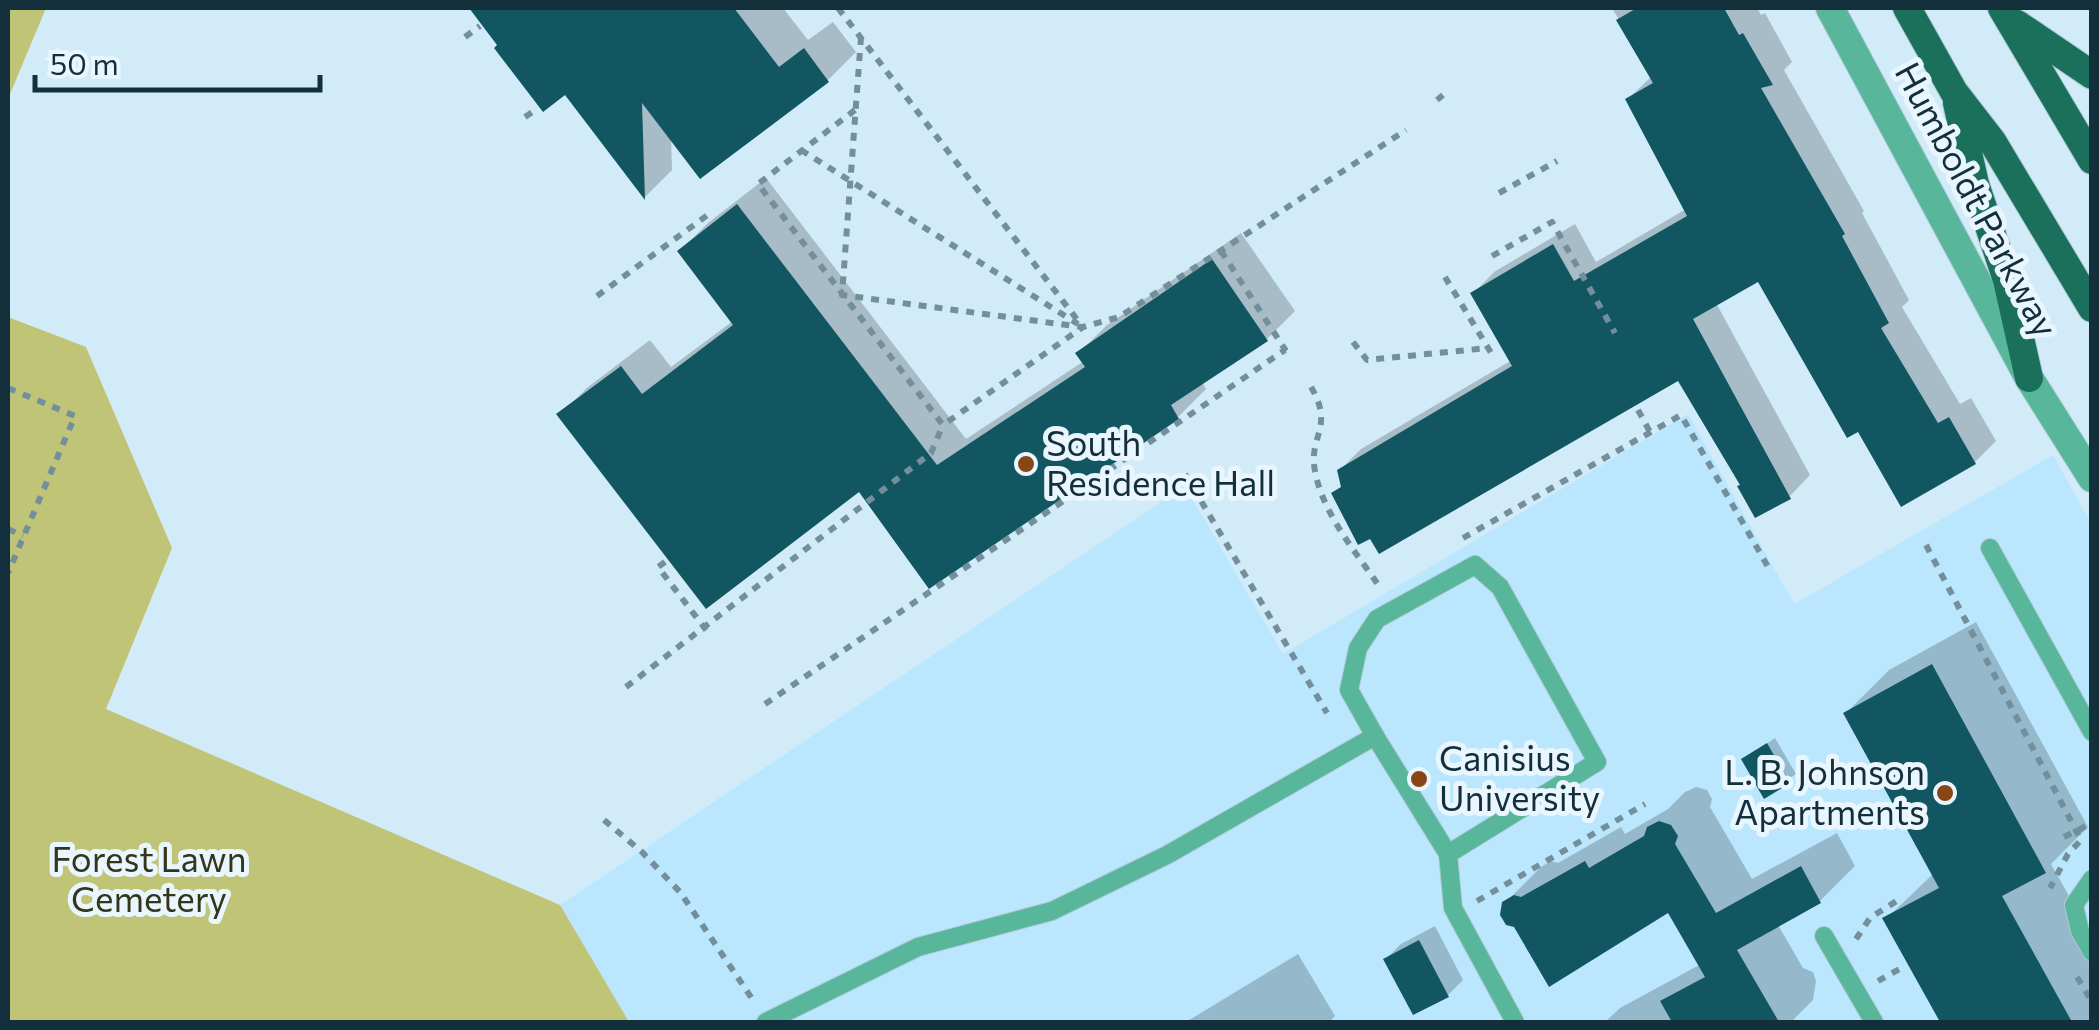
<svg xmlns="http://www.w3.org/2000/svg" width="2099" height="1030" font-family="Commissioner,sans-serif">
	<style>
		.built { fill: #bbe7fe }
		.green { fill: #c0c477 }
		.shadow { fill: #0003 }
		.building { fill: #115661 }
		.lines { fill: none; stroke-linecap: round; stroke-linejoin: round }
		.service-casing { stroke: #b0c9d7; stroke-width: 20 }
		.minor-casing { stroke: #b0c9d7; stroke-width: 30 }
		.trunk-casing { stroke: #b0c9d7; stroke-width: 30 }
		.path { stroke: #748f9c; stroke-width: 6; stroke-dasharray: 8 8; stroke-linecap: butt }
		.service { stroke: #58b79b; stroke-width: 18 }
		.minor { stroke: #58b79b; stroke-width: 28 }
		.trunk { stroke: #1a705a; stroke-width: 28 }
		.poi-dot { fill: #884516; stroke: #eaf6fd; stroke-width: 4 }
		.labels { text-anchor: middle; stroke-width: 10; stroke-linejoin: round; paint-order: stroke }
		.street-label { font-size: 35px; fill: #132f3c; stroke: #eaf6fd }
		.poi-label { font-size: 35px; fill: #132f3c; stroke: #eaf6fd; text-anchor: start }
		.park-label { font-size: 35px; fill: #33351d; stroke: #eaf6fd }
	</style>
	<rect width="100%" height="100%" fill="#d2ebf9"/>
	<path class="built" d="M1688,414L1794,604L2053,455L2091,523V1022H628L560,905L1185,486L1283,654Z"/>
	<g class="green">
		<path d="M8,8H46L8,99Z"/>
		<path d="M8,317L86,347L172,548L106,709L560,905L629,1022H8Z"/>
	</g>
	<g class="shadow">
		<path d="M471,8H783L808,40L833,22L856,52L828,80L701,176L671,137L672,170L645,197L565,92L544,108Z"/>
		<path d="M1612,8H1757L1761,15L1765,13L1792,62L1784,70L1864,211L1862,213L1909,300L1902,307L1960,404L1971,398L1996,441L1975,462L1859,428L1759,279L1716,303L1810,475L1789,497L1743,484L1678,377L1334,494L1343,485L1339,471L1361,449L1512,360L1473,294L1494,272L1575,224L1596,262L1686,209L1628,99L1652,76Z"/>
		<path d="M766,178L966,439L1084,361L1079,353L1107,325L1241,233L1295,311L1267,339L1202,382L1206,389L1178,417L930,585L860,489L560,415L588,387L650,340L671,367L733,321L680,251L708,223Z"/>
		<path d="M1976,622L2088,827L2051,864L2092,937V1022H1943L1886,919L1934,873L1846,713L1889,670Z"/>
		<path d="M1775,738L1796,774L1765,795L1744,760Z"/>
		<path d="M1696,787L1707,790L1712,799L1710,807L1752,879L1837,833L1855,866L1820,901L1778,925L1803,968L1813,972L1816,981L1813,1000L1791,1022H1605L1620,1008L1701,964L1669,909L1504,904L1541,867L1551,861L1558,863L1621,827L1625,834L1668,809L1685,792Z"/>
		<path d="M1435,926L1463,980L1448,995L1386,959L1401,944Z"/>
		<path d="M1298,954L1335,1016L1329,1022H1186Z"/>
	</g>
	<g class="building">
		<path d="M469,8H734L779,67L804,48L829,82L700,179L642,103L645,200L565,95L543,112L494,48L497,45Z"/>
		<path d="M1637,8H1724L1739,35L1743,33L1773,85L1761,88L1845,234L1842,236L1889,323L1881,328L1938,423L1949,417L1976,464L1901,507L1858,432L1847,438L1758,282L1693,319L1791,499L1755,518L1737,486L1740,485L1678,381L1379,554L1370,539L1358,545L1331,493L1341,487L1337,470L1512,366L1470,293L1553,244L1574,281L1687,216L1625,99L1653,83L1616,20Z"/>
		<path d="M737,204L937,465L1085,367L1075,353L1212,259L1268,341L1171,405L1179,419L929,589L859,492L706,609L556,414L621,366L642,394L733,325L677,251Z"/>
		<path d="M1932,664L2046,873L2002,896L2072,1022H1940L1882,918L1939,888L1843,713Z"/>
		<path d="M1767,743L1790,783L1764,799L1741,759Z"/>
		<path d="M1659,821L1671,825L1678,836L1675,844L1716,913L1801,866L1821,903L1737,950L1779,1022H1672L1660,1001L1705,977L1668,913L1549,987L1514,927L1506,925L1500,915L1502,902L1514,895L1521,897L1585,861L1589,868L1644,836L1647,827Z"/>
		<path d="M1419,940L1449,997L1413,1015L1383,959Z"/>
	</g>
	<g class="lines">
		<defs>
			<g id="service">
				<path d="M1990,548L2092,732"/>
				<path d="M1375,736L1349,690L1358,648L1377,619L1475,565L1500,587L1597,762L1448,854L1453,908L1515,1022"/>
				<path d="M2092,879L2074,905L2080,931L2092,952"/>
				<path d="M1824,936L1874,1022"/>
				<path d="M766,1022L918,947L1052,911L1167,855L1375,736L1448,854"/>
			</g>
			<path id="minor" d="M1830,8L2029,378L2092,478"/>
			<g id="trunk">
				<path d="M1907,8L1954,92L1992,141L2092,308"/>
				<path d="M2002,8L2092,160"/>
				<path d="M2017,24L2092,75"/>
				<path d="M1957,103L1975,184L2007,280L2029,378"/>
			</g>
		</defs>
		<use href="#service" class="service-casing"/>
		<use href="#minor" class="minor-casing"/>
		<use href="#trunk" class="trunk-casing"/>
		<g class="path">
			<path d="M838,8L1082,326"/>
			<path d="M465,37L480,26"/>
			<path d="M861,37L842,295L1082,327"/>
			<path d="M1437,100L1443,95"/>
			<path d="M855,110L758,184L943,425L1083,327L1119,317L1406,130"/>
			<path d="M525,117L537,109"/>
			<path d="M801,150L1078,324"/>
			<path d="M1499,193L1557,161"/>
			<path d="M1221,251L1286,351"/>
			<path d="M1492,256L1552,222L1615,333"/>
			<path d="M1445,277L1493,356"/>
			<path d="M597,296L709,214"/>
			<path d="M1353,342L1367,360L1488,348"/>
			<path d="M1311,387C1335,427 1308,436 1315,471C1323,515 1357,553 1381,589"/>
			<path d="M8,388L75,416L8,573"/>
			<path d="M1638,410L1650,432"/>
			<path d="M1185,474L1327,713"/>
			<path d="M8,529L23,536"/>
			<path d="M1463,538L1681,415L1771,572"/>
			<path d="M1926,545L2081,840L2068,854L2050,888"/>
			<path d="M665,562L658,567L710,635"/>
			<path d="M626,687L931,453L943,425"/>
			<path d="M765,704L1285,350"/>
			<path d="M604,820L642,852L680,892L753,1000"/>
			<path d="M2064,837L2092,823"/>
			<path d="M1477,901L1645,804"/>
			<path d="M1856,939L1870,918L1898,900"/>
			<path d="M2077,977L2092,1002"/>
			<path d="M1878,981L1903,967"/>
		</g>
		<use href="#service" class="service"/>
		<use href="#minor" class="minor"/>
		<use href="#trunk" class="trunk"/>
	</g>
	<g class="poi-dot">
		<circle cx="1026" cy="464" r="10"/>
		<circle cx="1419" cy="779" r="10"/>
		<circle cx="1945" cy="793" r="10"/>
	</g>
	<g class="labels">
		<g class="street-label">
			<text transform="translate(1976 200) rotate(62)" y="12">Humboldt Parkway</text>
		</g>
		<g class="poi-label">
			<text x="1046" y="456">South<tspan x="1046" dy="40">Residence Hall</tspan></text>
			<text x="1439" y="771">Canisius<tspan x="1439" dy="40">University</tspan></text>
			<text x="1925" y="785" text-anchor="end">L. B. Johnson<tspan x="1925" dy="40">Apartments</tspan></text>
		</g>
		<g class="park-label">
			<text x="149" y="872">Forest Lawn<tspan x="149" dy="40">Cemetery</tspan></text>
		</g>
	</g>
	<rect width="2099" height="1030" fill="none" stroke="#132f3c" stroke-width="20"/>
	<path d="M35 75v15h285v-15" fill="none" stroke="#132f3c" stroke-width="5"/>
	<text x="50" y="75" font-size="30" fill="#132f3c" stroke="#eaf6fd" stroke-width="8" paint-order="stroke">50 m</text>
</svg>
